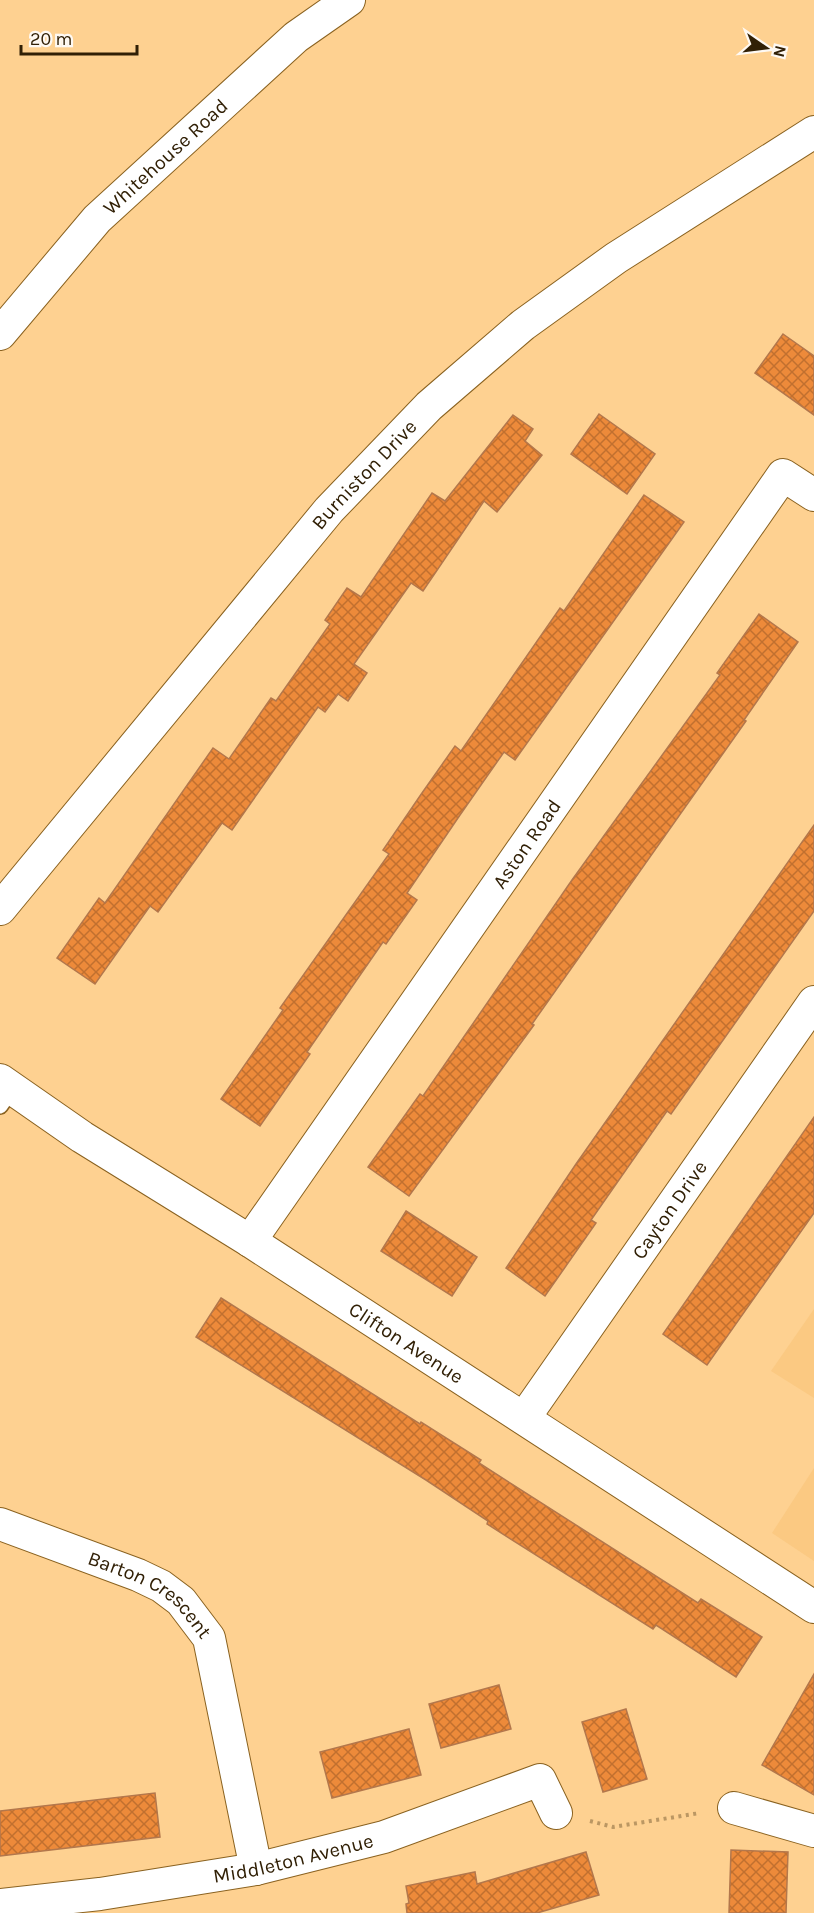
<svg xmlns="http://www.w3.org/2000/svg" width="814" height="1913" font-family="Karla,sans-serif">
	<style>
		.built { fill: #fbc982 }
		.building { fill: url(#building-cross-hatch); stroke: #b3774c; stroke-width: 1.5 }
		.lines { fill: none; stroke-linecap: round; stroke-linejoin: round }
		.lane-casing { stroke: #8a6220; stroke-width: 18 }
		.street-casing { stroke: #8a6220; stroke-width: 34 }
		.path { stroke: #bb9763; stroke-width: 4; stroke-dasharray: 3 4.5; stroke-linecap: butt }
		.lane { stroke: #fff; stroke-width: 15 }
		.street { stroke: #fff; stroke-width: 32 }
		.labels { text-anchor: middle; stroke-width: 6; stroke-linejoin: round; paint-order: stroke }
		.street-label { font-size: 20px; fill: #312006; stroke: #fef9f3 }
	</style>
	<defs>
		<pattern id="building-cross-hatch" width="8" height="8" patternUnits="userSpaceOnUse" patternTransform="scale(1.5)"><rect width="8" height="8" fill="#ed8a3a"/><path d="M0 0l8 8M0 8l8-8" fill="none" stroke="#c1702f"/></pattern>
	</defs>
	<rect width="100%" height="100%" fill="#fed191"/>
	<g class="built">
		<path d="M814,1309V1398L771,1371Z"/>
		<path d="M814,1468V1561L772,1533Z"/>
	</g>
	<g class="building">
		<path d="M783,334L814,356V415L755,373Z"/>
		<path d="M599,414L655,454L627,494L571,454Z"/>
		<path d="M513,415L533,429L525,441L542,455L497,512L484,501L423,591L411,583L354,664L367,673L348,701L338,694L325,712L318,707L232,830L222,823L158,912L150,906L95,984L57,958L99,898L105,903L213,748L229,759L271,698L276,701L330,624L325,620L347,588L361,597L432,493L445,501Z"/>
		<path d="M644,495L684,522L515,760L504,752L460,815L407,893L417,900L386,944L383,942L347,994L307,1052L310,1054L260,1126L221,1099L283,1010L280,1008L389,854L383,850L422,793L455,746L461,751L560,608L564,611Z"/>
		<path d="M759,614L798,642L744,720L746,721L532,1024L534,1025L409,1196L368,1167L420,1094L423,1096L572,880L720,675L717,673Z"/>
		<path d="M814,825V911L671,1114L667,1111L591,1220L596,1223L545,1296L506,1268L576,1164Z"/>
		<path d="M814,1117V1213L707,1365L663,1334Z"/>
		<path d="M406,1211L477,1257L452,1296L381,1251Z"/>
		<path d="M221,1298L420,1424L421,1422L481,1460L479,1463L698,1603L701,1599L762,1637L736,1677L656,1625L653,1629L487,1524L488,1521L426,1480L196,1337Z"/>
		<path d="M814,1674V1795L762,1765Z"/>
		<path d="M499,1685L511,1729L441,1748L429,1704Z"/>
		<path d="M626,1709L647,1779L603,1792L582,1722Z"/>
		<path d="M409,1729L421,1775L332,1798L320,1752Z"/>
		<path d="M155,1793L160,1837L0,1856V1811Z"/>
		<path d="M731,1850L788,1852L786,1913H729Z"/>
		<path d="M586,1852L599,1895L537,1913H407L406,1904L409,1903L406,1886L475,1872L477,1884Z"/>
	</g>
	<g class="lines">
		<defs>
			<path id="lane" d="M0,1106L12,1089"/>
			<g id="street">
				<path id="s1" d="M0,334L97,219L296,37L349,0"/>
				<path id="s2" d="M0,909L329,510L429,406L523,325L616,258L814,132"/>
				<path id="s3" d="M0,1080L82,1137L250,1241L814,1607"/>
				<path id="s4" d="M250,1241L783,475L814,495"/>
				<path id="s5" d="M524,1418L814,1002"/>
				<path id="s6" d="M0,1524L138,1575L161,1586L181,1601L209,1638L256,1869"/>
				<path d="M734,1808L814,1831"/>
				<path id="s7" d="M0,1905L100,1894L256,1869L384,1837L540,1780L556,1813"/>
			</g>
		</defs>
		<use href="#lane" class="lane-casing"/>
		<use href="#street" class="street-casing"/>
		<path class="path" d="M590,1821L613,1827L700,1813"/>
		<use href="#lane" class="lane"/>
		<use href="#street" class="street"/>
	</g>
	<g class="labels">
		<g class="street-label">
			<text dy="7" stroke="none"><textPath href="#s1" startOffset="243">Whitehouse Road</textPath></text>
			<text dy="7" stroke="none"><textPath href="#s2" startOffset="567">Burniston Drive</textPath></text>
			<text dy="7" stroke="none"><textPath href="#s4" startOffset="484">Aston Road</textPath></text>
			<text dy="7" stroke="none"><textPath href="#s5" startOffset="254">Cayton Drive</textPath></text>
			<text dy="7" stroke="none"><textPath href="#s3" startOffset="484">Clifton Avenue</textPath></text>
			<text dy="7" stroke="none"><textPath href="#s6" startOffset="168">Barton Crescent</textPath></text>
			<text dy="7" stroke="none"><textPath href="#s7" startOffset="297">Middleton Avenue</textPath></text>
		</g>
	</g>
	<g transform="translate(766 48) rotate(104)" stroke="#fef9f3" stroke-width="4.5" paint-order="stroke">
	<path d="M0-4.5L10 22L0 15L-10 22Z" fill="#312006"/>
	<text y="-9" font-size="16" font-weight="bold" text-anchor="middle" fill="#312006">N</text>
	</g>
	<path d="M21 45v9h116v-9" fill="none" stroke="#312006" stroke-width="3"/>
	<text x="30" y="45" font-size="18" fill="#312006" stroke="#fef9f3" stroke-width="4.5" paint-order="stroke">20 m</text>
</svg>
